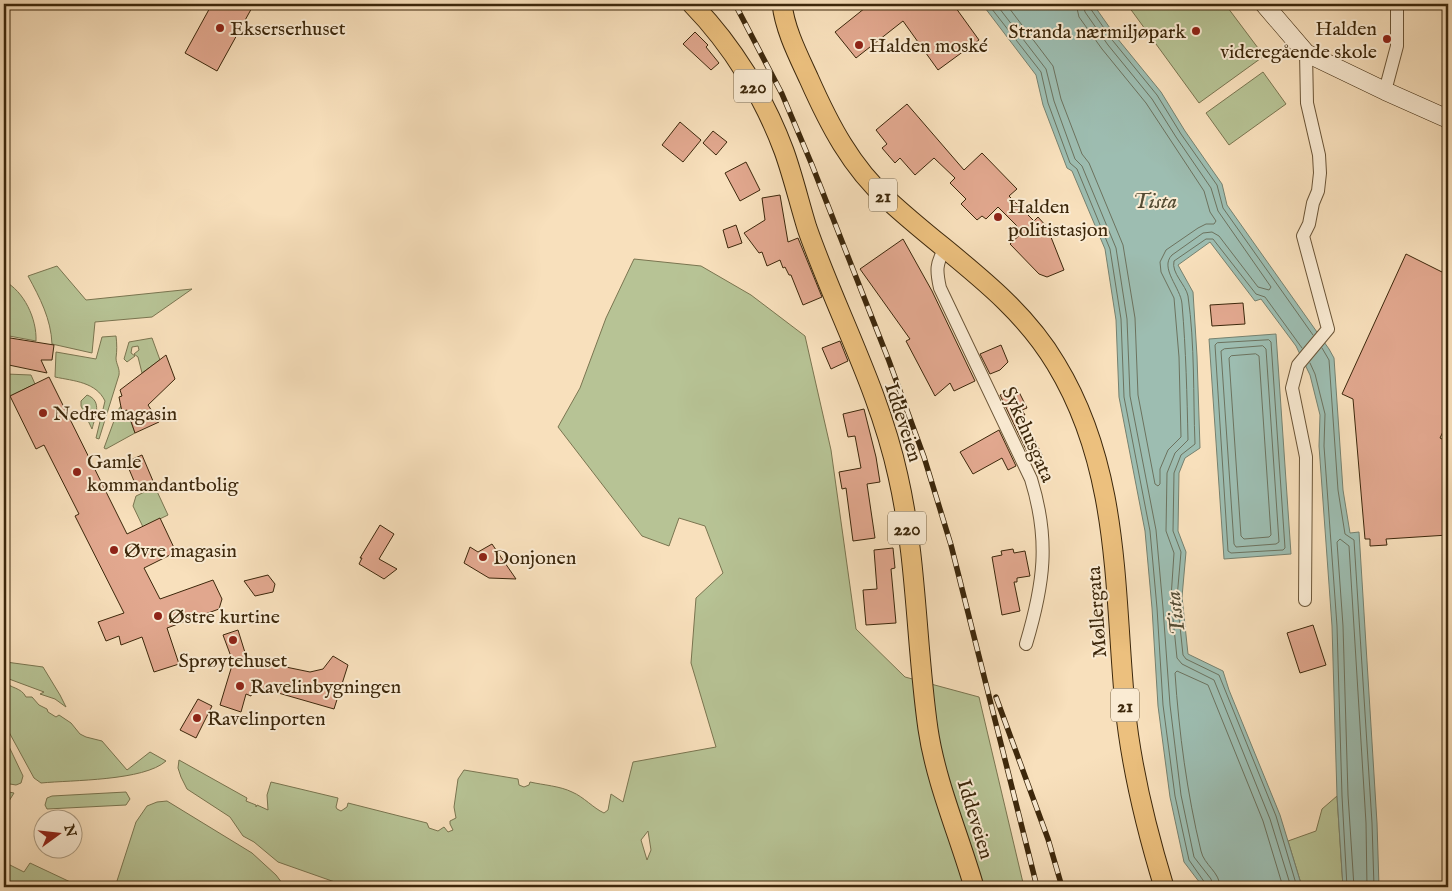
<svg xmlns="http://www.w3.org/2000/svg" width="1452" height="891" font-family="'IM FELL English',serif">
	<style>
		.green { fill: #b7c395; stroke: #7a7550; fill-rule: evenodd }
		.water { fill: #9dbdb1; stroke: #76816f }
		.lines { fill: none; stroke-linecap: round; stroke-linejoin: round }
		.shore { stroke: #6c725e; stroke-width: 1 }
		.building { fill: #e2a88f; stroke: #3c270b }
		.street-casing { stroke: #6b5537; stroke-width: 14 }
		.secondary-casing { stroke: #3c270b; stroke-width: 19 }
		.primary-casing { stroke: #3c270b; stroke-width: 21 }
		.street { stroke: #faebd3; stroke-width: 12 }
		.secondary { stroke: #faebd3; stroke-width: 18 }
		.primary { stroke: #ecc07e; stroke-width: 19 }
		.rail-casing { stroke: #3c270b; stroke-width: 5.5 }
		.rail { stroke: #faebd3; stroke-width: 4; stroke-dasharray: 11; stroke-linecap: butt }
		.poi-dot { fill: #8f2418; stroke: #faebd3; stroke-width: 2 }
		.labels { text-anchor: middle; stroke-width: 4; stroke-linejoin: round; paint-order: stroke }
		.shield { fill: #faebd3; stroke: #756247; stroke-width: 1 }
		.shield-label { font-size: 19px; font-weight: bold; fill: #3c270b }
		.poi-label { font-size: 20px; fill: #3c270b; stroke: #faebd3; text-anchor: start }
		.street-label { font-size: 20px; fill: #3c270b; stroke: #faebd3 }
		.water-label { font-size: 21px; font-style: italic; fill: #544c34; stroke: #faebd3 }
	</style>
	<rect width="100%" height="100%" fill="#f8e0bc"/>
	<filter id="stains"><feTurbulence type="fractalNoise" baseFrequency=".004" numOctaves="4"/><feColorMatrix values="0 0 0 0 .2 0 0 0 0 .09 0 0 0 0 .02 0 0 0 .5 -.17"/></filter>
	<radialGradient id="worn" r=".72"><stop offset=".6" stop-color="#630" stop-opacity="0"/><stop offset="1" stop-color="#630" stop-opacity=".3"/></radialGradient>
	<g class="green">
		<path d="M1133,4H1225L1264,56L1199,103L1129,7Z"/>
		<path d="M1263,72L1286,104L1229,145L1206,113Z"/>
		<path d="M634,259L701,266L751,295L805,336L831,450L856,629L905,677L979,697L1024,887H349L278,862L254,842L243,836L230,817L187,789L181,777L178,768L179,760L247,798L246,801L256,805V807L257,805L268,810L267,795L271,782L338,798L336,807L337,809L341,811L347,807L348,803L427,823L429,828L438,831L444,827L448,832L453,830L450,824V821L456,818L454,807L458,779L464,770L518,779L519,785L524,787L529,785L530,782C543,785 560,786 572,792C584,797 593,808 604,813L608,810L611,794L623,802L633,762L716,747L691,663L696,598L723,573L705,526L679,518L669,546L642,536L558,427L580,388L606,318ZM648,831L651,850L647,860L641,840Z"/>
		<path d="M57,266L86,300L192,289L152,317L95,322L92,353L52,344C51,319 40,298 28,276Z"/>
		<path d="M4,281C24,291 37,319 36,341L4,335Z"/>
		<path d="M116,336C117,344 117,351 116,358C116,364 120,368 119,375L99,439L96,438L105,401C96,382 74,381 55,377L56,352L96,359L102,337Z"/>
		<path d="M152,338L160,360L142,373L138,357L134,354L139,350L138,346L132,347L131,353L135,356L127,362L124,359L129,342Z"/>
		<path d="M4,373L6,374L31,375L35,384L10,396L4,386Z"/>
		<path d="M87,395C103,401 95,417 92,429L81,406V401Z"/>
		<path d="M121,406L122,411L127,410L135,433L106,449L104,448L118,410Z"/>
		<path d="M155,487L168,515L143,527L133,506L136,496Z"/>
		<path d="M6,662L43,667L60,695L66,707L55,699L40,694L44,692L9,679L4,671Z"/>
		<path d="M4,681C11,689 21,687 26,697H32L39,705L47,709L48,712L56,717L59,715L71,723L80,734L86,737L102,741L127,770L150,752L166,761C144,781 72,780 41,783L34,778L4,723Z"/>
		<path d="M4,736L23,776L21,783L16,785L4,783Z"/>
		<path d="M4,791L14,793L4,809Z"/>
		<path d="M126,792L130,799L126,805L47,809L45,805L47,798L52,796Z"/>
		<path d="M1337,796L1343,887H1302L1288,841L1316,831L1322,809Z"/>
		<path d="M157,802L167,801L252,853L276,875L285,887H118L116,884L136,822L147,806Z"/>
		<path d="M4,862L24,872L30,863L81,887H4Z"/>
	</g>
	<g class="water">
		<path d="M982,4H1093L1117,38L1161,92L1185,131L1222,184L1227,205L1329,349L1334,358L1343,490L1350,533L1359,532L1377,823L1379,887H1343L1337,796L1332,626L1319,446L1320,415L1310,375L1296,346L1261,299L1255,301L1210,242L1178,265L1193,292L1197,356L1200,448L1185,458L1179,473L1178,531L1186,552L1182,597L1188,654L1223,671L1229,690L1280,815L1302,887H1203L1184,862L1170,797L1158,706L1152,608L1145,531L1119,397L1116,320L1105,249L1072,171L1067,168L1043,105L1036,75Z"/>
		<path d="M1276,334L1291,554L1224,559L1209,339Z"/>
	</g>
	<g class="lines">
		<g class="shore">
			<path d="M988,4L1041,72L1048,103L1070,163L1077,169L1110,249L1121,319L1124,397L1150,531L1157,608L1163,705L1175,796L1189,860L1205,883L1206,887"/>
			<path d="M996,4L1046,69L1054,101L1075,159L1082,166L1116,248L1127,319L1130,396L1156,530L1163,608L1170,705L1181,795L1194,857L1211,879L1213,887"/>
			<path d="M1006,4L1053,66L1061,99L1082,154L1089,163L1123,245L1135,318L1138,395L1155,484L1158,486L1160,484V469L1168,450L1181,437L1179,357L1174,298L1161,272L1160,262L1166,250L1198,228L1206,224H1214L1216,221L1210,212L1204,191L1146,103L1102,49L1079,17L1076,4"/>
			<path d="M1083,4L1085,12L1108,45L1152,99L1176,137L1211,188L1218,211L1271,287L1269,290L1258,287L1219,236L1212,232L1203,233L1172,255C1159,268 1181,288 1182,304C1186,350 1187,395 1188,440L1175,453L1167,473L1166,531L1174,553L1171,598L1177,658L1182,664L1214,680L1270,819L1291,887"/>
			<path d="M1089,4L1090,8L1113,41L1157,95L1181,134L1217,185L1223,208L1313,335"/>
			<path d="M1269,340L1271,342L1285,548L1283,550L1231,553L1228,551L1215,345L1217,343Z"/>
			<path d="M1263,346L1266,349L1279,542L1276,544L1236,547L1234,544L1221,351L1224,349Z"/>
			<path d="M1322,348L1329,360L1338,490L1345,534L1354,540L1372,823L1374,887"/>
			<path d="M1256,354L1259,356L1271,535L1269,537L1244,539L1241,536L1229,358L1231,356Z"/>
			<path d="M1310,363L1315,374L1325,414L1324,446L1337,626L1342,796L1347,887"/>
			<path d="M1220,887C1220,872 1204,865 1201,851C1187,793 1179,733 1175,673L1177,671L1208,685L1263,821L1283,887"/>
			<path d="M1297,887L1276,816L1219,675L1186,659L1183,655L1177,598L1181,552L1173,531L1174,473L1181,455L1195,444C1193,395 1195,345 1188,296C1186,285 1171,273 1174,261L1206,239H1213L1256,294L1265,297L1302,348"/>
			<path d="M1354,887L1348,795L1343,626L1337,542L1340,539L1349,546L1366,823L1367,887"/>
		</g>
	</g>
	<g class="building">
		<path d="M212,4H254L217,71L185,53Z"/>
		<path d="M870,4H953L979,40L938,70L903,21L856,58L835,32Z"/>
		<path d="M695,32L708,45L706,47L719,63L711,70L683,44Z"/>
		<path d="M907,104L964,170L982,153L1017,189L1009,196L1034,221L1038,217L1047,227L1064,270L1047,277L1039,274L1010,244L1023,232L998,207L986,219L982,216L977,220L961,204L966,199L950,183L955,178L934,158L915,175L900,158L895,163L882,148L887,144L876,130Z"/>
		<path d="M680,122L701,140L683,162L662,145Z"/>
		<path d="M713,131L727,142L716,155L703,143Z"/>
		<path d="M746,162L760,190L740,201L725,173Z"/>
		<path d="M780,195L788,242L798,238L822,297L803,305L791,275H789L785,267L783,268L780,260L767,266L762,252L759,253L744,233L765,220L762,198Z"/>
		<path d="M736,225L742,243L728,248L723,230Z"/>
		<path d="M903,239L932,291L975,381L954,391L950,383L935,396L906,341L910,339L860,269Z"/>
		<path d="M1406,254L1448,275V421L1440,438L1448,442V535L1386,539L1387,545L1370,546V539H1365L1353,399L1342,394Z"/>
		<path d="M1243,303L1245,324L1212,326L1210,305Z"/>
		<path d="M4,337L54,345L52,360H41L47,373L4,364Z"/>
		<path d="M840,341L848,361L831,369L822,348Z"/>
		<path d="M1001,345L1008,362L1000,370L990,374L980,354Z"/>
		<path d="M166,355L175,379L148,405L159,422L135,433L127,410L122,412L119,397L122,396L120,390Z"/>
		<path d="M49,377L127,534L160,518L176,552L144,568L160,599L213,580L222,599L219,609L167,628L179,664L154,672L142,637L121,645L119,636L106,641L98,622L124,613L75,516L79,514L44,445L36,449L10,396Z"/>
		<path d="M1017,388L1027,408L1022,410L1025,415L1023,416L1042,455L1031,460L1000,395Z"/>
		<path d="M864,409L876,457L880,482L867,484L875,538L853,541L846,488L842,489L839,472L861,468L855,436L848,437L843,414Z"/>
		<path d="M999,430L1016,466L1008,470L1002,458L973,474L960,452Z"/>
		<path d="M142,455L153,481L137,488L126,462Z"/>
		<path d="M380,525L394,534L379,559L397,569L384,579L359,564L362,558H360Z"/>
		<path d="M492,544L516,579L489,578L464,563L470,547L478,552Z"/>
		<path d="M893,548L895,568L891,569L896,623L866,625L863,590L877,589L874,550Z"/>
		<path d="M1013,549L1014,553L1025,551L1030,576L1017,578V582H1014L1020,611L1002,615L992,557L1002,555L1001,551Z"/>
		<path d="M268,575L275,584L273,592L255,596L244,581Z"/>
		<path d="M1313,625L1326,665L1300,673L1287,633Z"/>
		<path d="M238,630L247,659L310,672L323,669L333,656L348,665L334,709L254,686L251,696L246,694L241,712L220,705L233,662L223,635Z"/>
		<path d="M198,699L212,706L196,738L180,730Z"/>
	</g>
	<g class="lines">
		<defs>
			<g id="street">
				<path d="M1385,91L1397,46V4"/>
				<path d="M945,248C936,264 936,270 940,288L1031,479C1050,540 1044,584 1026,644"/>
				<path d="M1305,600L1306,457L1292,388L1298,365L1328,329L1303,236L1309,224L1313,203L1318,191L1320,173L1319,155L1307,103L1306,53"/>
			</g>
			<path id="secondary" d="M1264,4L1306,53L1385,91L1448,119"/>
			<g id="primary">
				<path d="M692,4C732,45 764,97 784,151C793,176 799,202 807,228C836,311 879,389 898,476C917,559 916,645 928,729C936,783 959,835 974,887"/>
				<path d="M782,4C785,30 798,55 809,79C829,124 851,167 888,200C946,254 1015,295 1056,364C1120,469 1114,588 1125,706C1131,767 1146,828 1164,887"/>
			</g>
		</defs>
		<use href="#street" class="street-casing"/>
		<use href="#secondary" class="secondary-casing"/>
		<use href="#primary" class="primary-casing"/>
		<use href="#street" class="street"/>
		<use href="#secondary" class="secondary"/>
		<use href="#primary" class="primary"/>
		<defs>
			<g id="rail">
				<path d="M735,4L782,94L812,165L889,361L924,457L951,545L1037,887"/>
				<path d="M996,697L1048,839L1062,887"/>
			</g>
		</defs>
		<use href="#rail" class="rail-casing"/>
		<use href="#rail" class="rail"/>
	</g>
	<g class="poi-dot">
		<circle cx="220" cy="28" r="5"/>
		<circle cx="1196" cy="31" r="5"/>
		<circle cx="1387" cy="39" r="5"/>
		<circle cx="859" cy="45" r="5"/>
		<circle cx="998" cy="217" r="5"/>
		<circle cx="43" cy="413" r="5"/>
		<circle cx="77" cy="472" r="5"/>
		<circle cx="114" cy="550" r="5"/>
		<circle cx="483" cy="557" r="5"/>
		<circle cx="158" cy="616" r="5"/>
		<circle cx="233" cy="640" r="5"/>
		<circle cx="240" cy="686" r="5"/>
		<circle cx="197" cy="718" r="5"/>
	</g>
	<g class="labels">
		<g class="shield">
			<rect x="734" y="69.5" width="38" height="33" rx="4"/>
			<rect x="869" y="178.5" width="28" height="33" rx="4"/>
			<rect x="888" y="511.5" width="38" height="33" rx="4"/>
			<rect x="1111" y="688.5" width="28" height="33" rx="4"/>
		</g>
		<g class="shield-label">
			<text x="753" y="93">220</text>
			<text x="883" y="202">21</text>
			<text x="907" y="535">220</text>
			<text x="1125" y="712">21</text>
		</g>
		<g class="poi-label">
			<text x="230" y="35">Ekserserhuset</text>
			<text x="1377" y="35" text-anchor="end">Halden<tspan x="1377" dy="23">videregående skole</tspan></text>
			<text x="1186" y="38" text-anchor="end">Stranda nærmiljøpark</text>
			<text x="869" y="52">Halden moské</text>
			<text x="1008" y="213">Halden<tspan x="1008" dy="23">politistasjon</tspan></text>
			<text x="53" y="420">Nedre magasin</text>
			<text x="87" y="468">Gamle<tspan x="87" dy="23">kommandantbolig</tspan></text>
			<text x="124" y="557">Øvre magasin</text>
			<text x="493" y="564">Donjonen</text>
			<text x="168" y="623">Østre kurtine</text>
			<text x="233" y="667" text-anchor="middle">Sprøytehuset</text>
			<text x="250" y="693">Ravelinbygningen</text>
			<text x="207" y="725">Ravelinporten</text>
		</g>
		<g class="street-label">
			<text transform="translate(904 422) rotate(72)" y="7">Iddeveien</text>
			<text transform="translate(1029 434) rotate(66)" y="7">Sykehusgata</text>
			<text transform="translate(1096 612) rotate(-94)" y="7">Møllergata</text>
			<text transform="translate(976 819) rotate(73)" y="7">Iddeveien</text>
		</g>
		<g class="water-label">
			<text x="1155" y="208">Tista</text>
			<text transform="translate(1175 613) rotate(-97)" y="7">Tista</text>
		</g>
	</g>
	<rect width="1452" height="891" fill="none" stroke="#f8e0bc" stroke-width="20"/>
	<rect x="5" y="5" width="1442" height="881" fill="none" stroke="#3c270b" stroke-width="2.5"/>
	<rect x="10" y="10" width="1432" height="871" fill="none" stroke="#3c270b"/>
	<g transform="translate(58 834) rotate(75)"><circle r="24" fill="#faebd3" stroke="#ae9d83"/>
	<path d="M0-4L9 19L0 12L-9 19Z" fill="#8f2418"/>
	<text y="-8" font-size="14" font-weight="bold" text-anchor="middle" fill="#3c270b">N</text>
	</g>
	<rect width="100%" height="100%" filter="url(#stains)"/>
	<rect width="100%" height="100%" fill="url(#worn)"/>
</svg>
